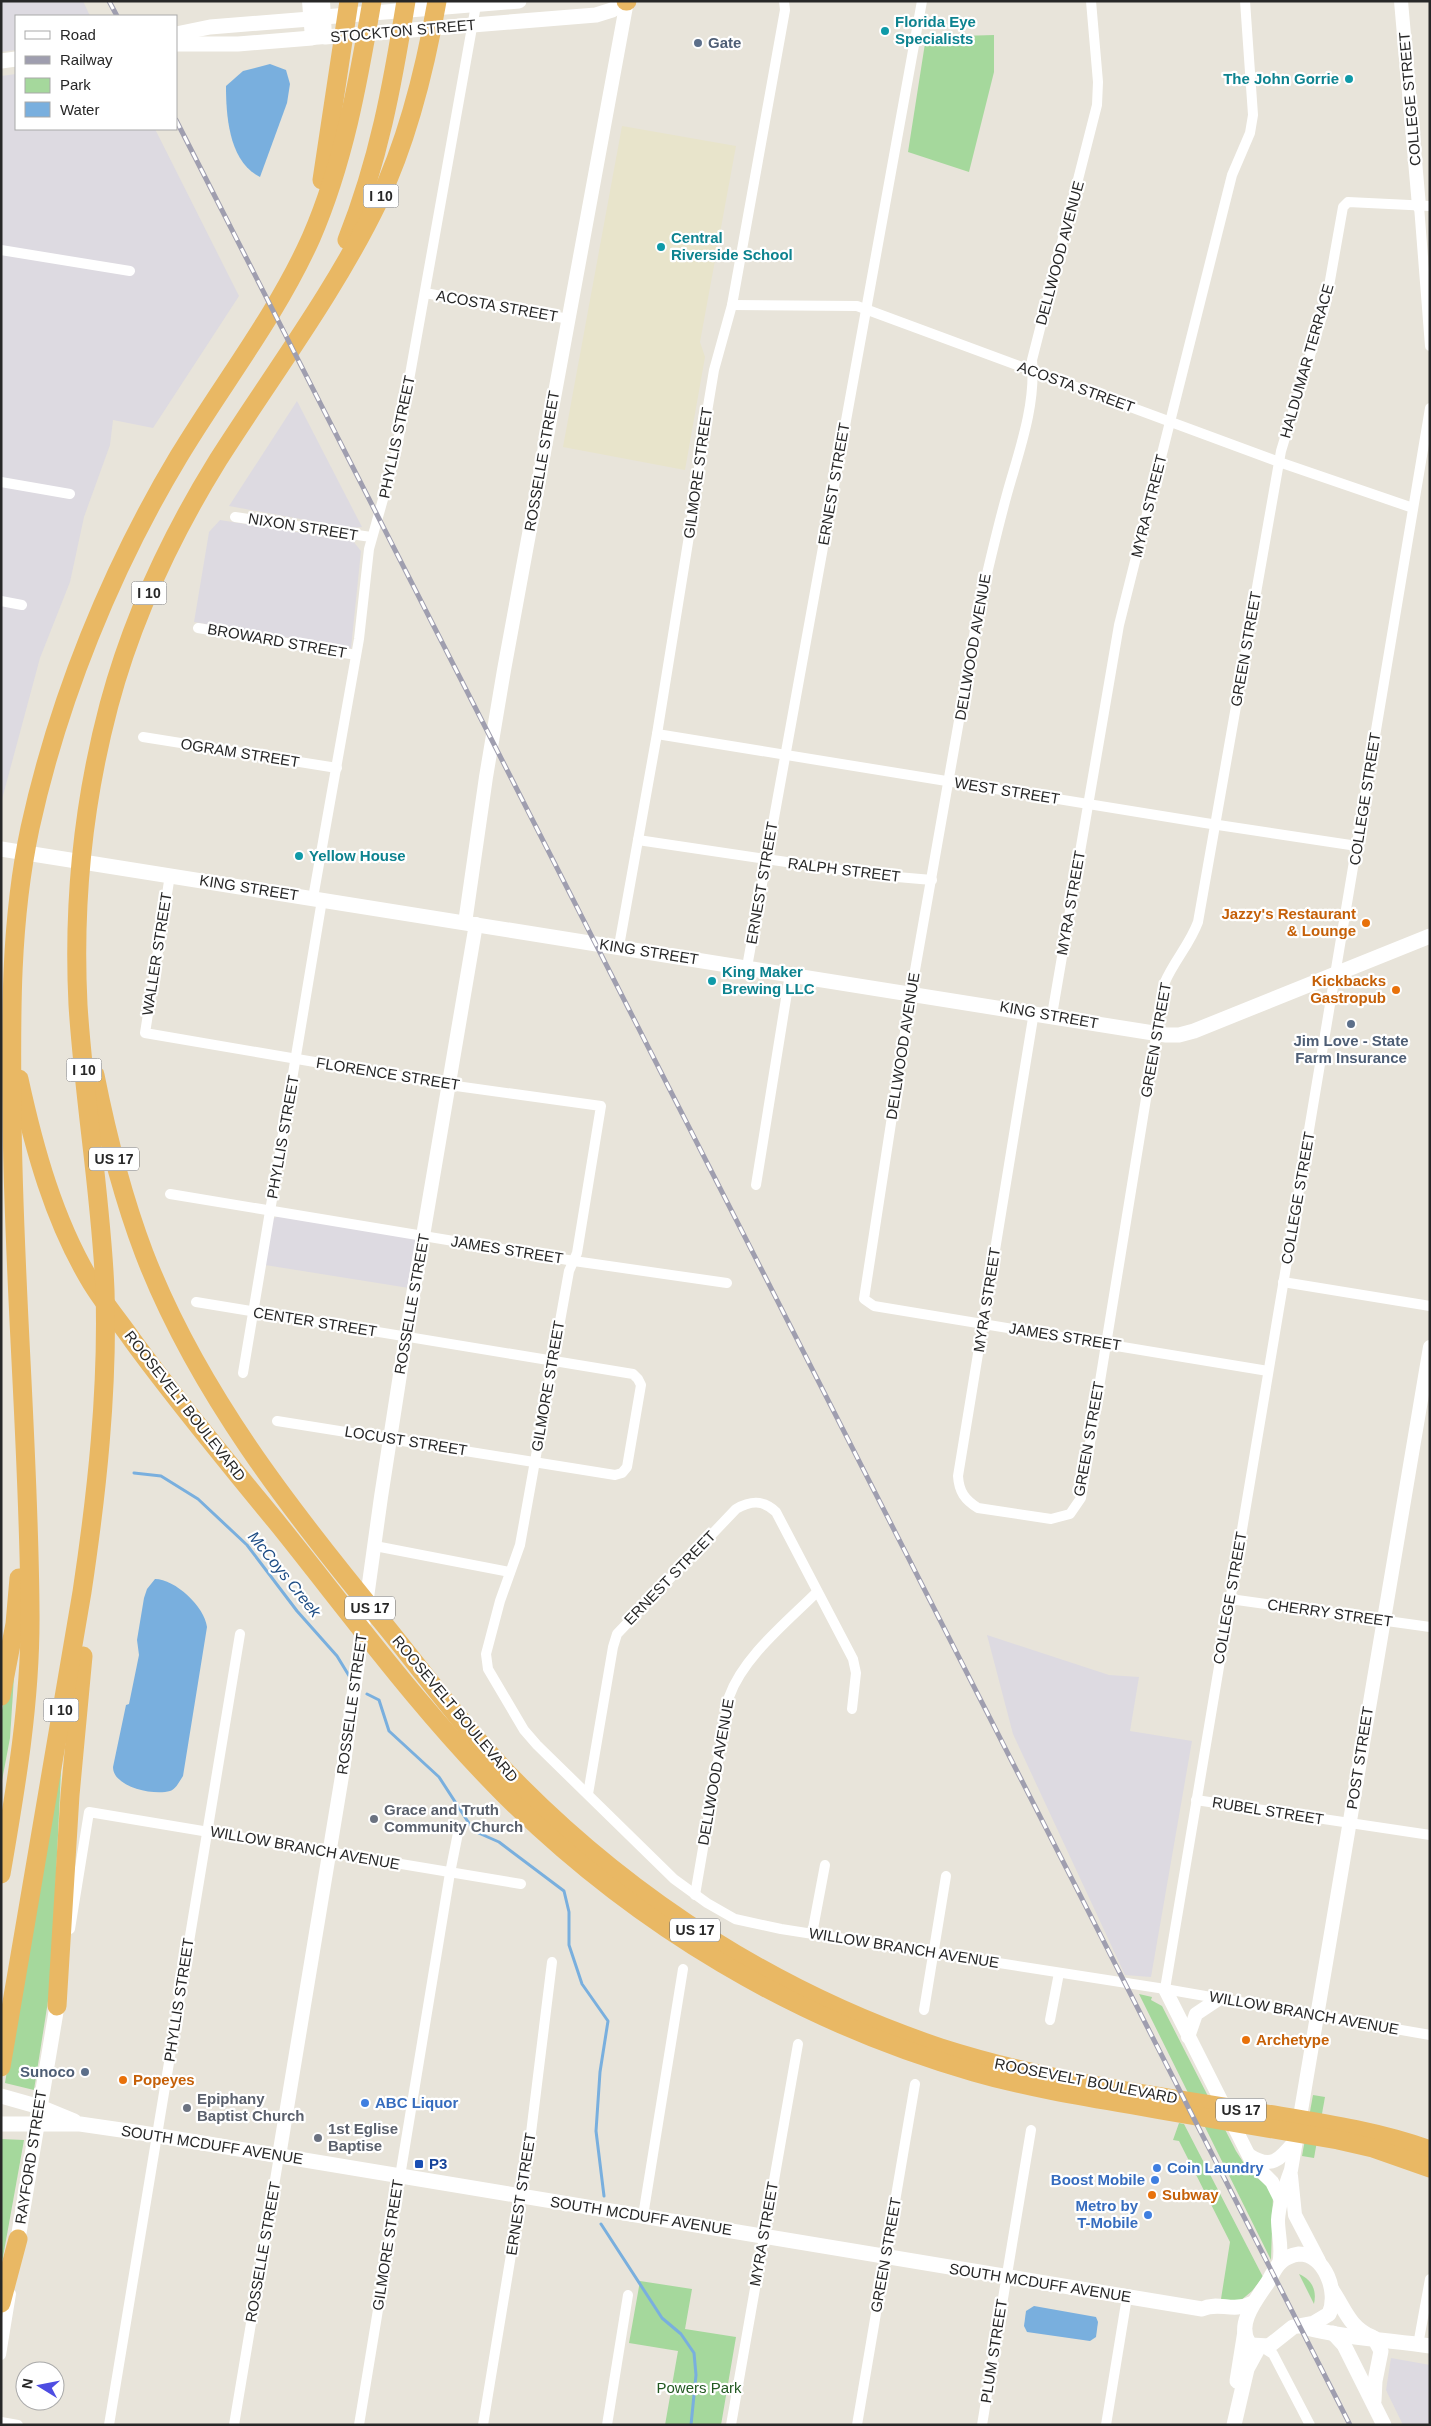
<svg xmlns="http://www.w3.org/2000/svg" width="1431" height="2426" font-family="Helvetica,sans-serif">
	<style>
		.industrial { fill: #dddae1 }
		.education { fill: #e8e4cb }
		.green { fill: #a5d89c }
		.water { fill: #79afde }
		.lines { fill: none; stroke-linecap: round; stroke-linejoin: round }
		.stream { stroke: #79afde; stroke-width: 3 }
		.minor { stroke: #fff; stroke-width: 10 }
		.tertiary { stroke: #fff; stroke-width: 14 }
		.secondary { stroke: #fff; stroke-width: 15 }
		.motorway { stroke: #e9b864; stroke-width: 19 }
		.rail-casing { stroke: #9f9eaf; stroke-width: 5 }
		.rail { stroke: #fff; stroke-width: 3; stroke-dasharray: 9; stroke-linecap: butt }
		.culture-dot { fill: #0f9aa8; stroke: #fff; stroke-width: 2 }
		.service-dot { fill: #5c6f8a; stroke: #fff; stroke-width: 2 }
		.food-dot { fill: #e8710a; stroke: #fff; stroke-width: 2 }
		.worship-dot { fill: #6b7280; stroke: #fff; stroke-width: 2 }
		.shop-dot { fill: #3f7fe0; stroke: #fff; stroke-width: 2 }
		.transit-dot { fill: #1a4fb4; stroke: #fff; stroke-width: 2 }
		.labels { text-anchor: middle; stroke-width: 4.5; stroke-linejoin: round; paint-order: stroke }
		.shield { fill: #fff; stroke: #686868; stroke-width: 1 }
		.shield-label { font-size: 14px; font-weight: bold; fill: #272727 }
		.culture-label { font-size: 15px; font-weight: bold; fill: #0d838f; stroke: #fff; text-anchor: start }
		.street-label { font-size: 15px; fill: #272727; stroke: #fff }
		.service-label { font-size: 15px; font-weight: bold; fill: #4e5e75; stroke: #fff; text-anchor: start }
		.food-label { font-size: 15px; font-weight: bold; fill: #c56008; stroke: #fff; text-anchor: start }
		.worship-label { font-size: 15px; font-weight: bold; fill: #5b616d; stroke: #fff; text-anchor: start }
		.shop-label { font-size: 15px; font-weight: bold; fill: #366cbe; stroke: #fff; text-anchor: start }
		.transit-label { font-size: 15px; font-weight: bold; fill: #164399; stroke: #fff; text-anchor: start }
		.park-label { font-size: 15px; fill: #225921; stroke: #fff }
		.water-label { font-size: 16px; font-style: italic; fill: #1d4c84; stroke: #fff }
	</style>
	<rect width="100%" height="100%" fill="#e8e4da"/>
	<g class="industrial">
		<path d="M1,1H83L90,16H16V50L1,52Z"/>
		<path d="M16,74V129H155L239,296L153,428L113,420L110,445L84,517L70,582L40,658L1,803V76Z"/>
		<path d="M297,401L362,527L349,528L229,506Z"/>
		<path d="M220,520L353,541L361,551L351,648L194,622L209,532Z"/>
		<path d="M278,1216L414,1237L417,1241L409,1288L265,1265L273,1219Z"/>
		<path d="M987,1635L1109,1675L1139,1677L1130,1731L1192,1741L1151,1977L1125,1975L1013,1734Z"/>
		<path d="M1391,2358L1430,2365V2425H1403L1386,2390Z"/>
	</g>
	<path class="education" d="M622,126L736,146L700,342L705,357L685,470L563,447Z"/>
	<g class="green">
		<path d="M994,35V72L969,172L908,152L926,37Z"/>
		<path d="M16,1646L10,1738L1,1786V1715Z"/>
		<path d="M63,1730L51,1982L34,2090L5,2083Z"/>
		<path d="M1139,1994L1152,1997L1151,2000L1162,2006L1236,2151L1249,2171L1267,2186L1273,2196L1271,2260Z"/>
		<path d="M1313,2095L1325,2097L1314,2158L1302,2156Z"/>
		<path d="M1179,2123L1184,2124L1263,2277L1252,2291L1240,2301L1221,2299L1230,2242L1179,2141L1173,2140Z"/>
		<path d="M1,2139L24,2140L1,2268Z"/>
		<path d="M1299,2274C1312,2280 1317,2290 1314,2304Z"/>
		<path d="M640,2281L692,2289L685,2329L736,2337L721,2425H665L678,2351L629,2343Z"/>
	</g>
	<g class="water">
		<path d="M270,64L286,70L290,84L287,103L260,177C229,162 226,116 226,86L243,71Z"/>
		<path d="M155,1579C175,1579 205,1607 207,1627L183,1776C179,1782 176,1789 170,1791C154,1796 113,1787 113,1767L126,1705L129,1704L139,1655L137,1640L144,1598L147,1589Z"/>
		<path d="M1034,2306L1096,2317L1098,2322L1096,2337L1090,2341L1027,2332L1024,2326L1026,2311Z"/>
	</g>
	<g class="lines">
		<g class="stream">
			<path d="M134,1473L161,1476L198,1499L247,1545L297,1611L337,1656L351,1679"/>
			<path d="M367,1694L379,1700L389,1731L439,1777L474,1831L499,1842L564,1891L569,1912V1945L582,1984L608,2021L600,2072L596,2131L604,2196"/>
			<path d="M601,2224L662,2318L681,2334L694,2353L696,2375L691,2425"/>
		</g>
		<g class="minor">
			<path d="M1091,1L1098,82L1097,105L1032,360C1036,406 1019,451 1007,494C996,534 987,573 978,613L911,993L864,1299L874,1306L1268,1371"/>
			<path d="M1419,206L1430,346"/>
			<path d="M1,250L130,271"/>
			<path d="M425,293L569,319"/>
			<path d="M732,305L857,306L1279,462L1413,508"/>
			<path d="M1,482L70,494"/>
			<path d="M235,517L371,537"/>
			<path d="M1,601L22,605"/>
			<path d="M198,628L356,655"/>
			<path d="M657,734L1205,823L1357,846"/>
			<path d="M143,737L337,768"/>
			<path d="M638,840L874,875L932,880"/>
			<path d="M170,875L145,1033L449,1085L601,1106L577,1253L569,1271L520,1545L500,1601L486,1654L488,1669L524,1730L537,1745L674,1879L707,1903L735,1919L781,1929L1165,1989L1430,2035"/>
			<path d="M313,898L359,639L369,549L396,453L476,5"/>
			<path d="M619,946L657,734L695,499L703,436L714,370L732,305L785,10L784,1"/>
			<path d="M747,967L922,1"/>
			<path d="M1034,1012L958,1476C959,1492 965,1500 978,1508L1051,1519L1070,1514L1081,1498L1165,982C1174,961 1190,944 1198,922L1281,451L1326,303L1343,207L1348,202L1430,206"/>
			<path d="M1052,1015L1119,625L1232,175L1250,133L1253,115L1245,1"/>
			<path d="M756,1185L790,974"/>
			<path d="M170,1194L574,1261L727,1283"/>
			<path d="M1283,1282L1430,1306"/>
			<path d="M196,1302L633,1374L638,1379L641,1385L627,1467L622,1473L615,1475L277,1421"/>
			<path d="M243,1373L322,900"/>
			<path d="M375,1546L510,1572"/>
			<path d="M1230,1599L1430,1627"/>
			<path d="M588,1794L613,1647L617,1634L736,1509C750,1501 763,1499 776,1512L853,1659L856,1673L852,1709"/>
			<path d="M1196,1800L1430,1835"/>
			<path d="M695,1895L729,1697C743,1657 787,1622 817,1592"/>
			<path d="M70,1929L89,1812L521,1884"/>
			<path d="M812,1934L825,1865"/>
			<path d="M1165,1989L1430,408"/>
			<path d="M924,2010L946,1876"/>
			<path d="M1050,2020L1059,1973"/>
			<path d="M643,2216L683,1969"/>
			<path d="M1418,2345L1430,2279"/>
			<path d="M1262,2347L1273,2354L1310,2425"/>
			<path d="M1,2355L11,2294"/>
			<path d="M1,2422L18,2425"/>
			<path d="M109,2425L240,1634"/>
			<path d="M234,2425L279,2156"/>
			<path d="M359,2425L450,1873L459,1828"/>
			<path d="M483,2425L531,2133L552,1962"/>
			<path d="M607,2425L628,2295"/>
			<path d="M731,2425L798,2044"/>
			<path d="M857,2425L915,2084"/>
			<path d="M982,2425L1031,2130"/>
			<path d="M1106,2425L1127,2297"/>
		</g>
		<g class="tertiary">
			<path d="M309,1L312,38L325,37L323,1"/>
			<path d="M1401,1L1419,206"/>
			<path d="M465,923L486,777L504,670L627,1"/>
			<path d="M1165,1989L1252,2162L1272,2182L1281,2200"/>
			<path d="M1188,2037L1196,2014L1220,1998"/>
			<path d="M1249,2155C1272,2170 1280,2159 1295,2141"/>
			<path d="M279,2156L343,1770L381,1497L406,1336L476,924"/>
			<path d="M1291,2176L1295,2215L1319,2261"/>
			<path d="M1279,2264C1283,2249 1278,2235 1278,2220C1279,2203 1285,2186 1291,2170L1430,1347"/>
		</g>
		<g class="secondary">
			<path d="M324,17L519,1"/>
			<path d="M176,34L210,27L310,19"/>
			<path d="M325,37L596,15L612,10L627,1"/>
			<path d="M176,44H238L312,38"/>
			<path d="M1,61L16,59"/>
			<path d="M1,849L1166,1035H1179L1194,1031L1430,936"/>
			<path d="M1,2096L40,2107L74,2121"/>
			<path d="M1,2124H80L142,2133L1202,2309C1219,2301 1232,2313 1253,2303"/>
			<path d="M18,2239L57,2006"/>
			<path d="M1299,2254C1325,2254 1339,2293 1329,2314L1314,2323L1293,2327L1269,2346L1251,2345C1233,2327 1258,2297 1268,2282C1272,2275 1275,2267 1281,2262C1286,2257 1292,2255 1299,2254Z"/>
			<path d="M1332,2290C1345,2309 1349,2327 1372,2337"/>
			<path d="M1303,2327C1345,2338 1387,2340 1430,2346"/>
			<path d="M1333,2333L1344,2345L1384,2425"/>
			<path d="M1374,2338L1381,2351L1375,2381L1374,2401"/>
			<path d="M1237,2381L1245,2331"/>
			<path d="M1234,2425L1247,2369L1259,2347"/>
		</g>
		<g class="motorway">
			<path d="M626,1H627"/>
			<path d="M322,180L349,1"/>
			<path d="M347,240C379,159 392,87 406,1"/>
			<path d="M95,1075C107,1135 122,1195 144,1253C197,1391 291,1511 384,1624C427,1677 467,1732 514,1780C634,1902 779,1994 941,2048C1047,2082 1158,2096 1267,2114C1322,2123 1377,2131 1430,2150"/>
			<path d="M19,1079C34,1148 54,1221 91,1282C103,1302 119,1321 133,1341C179,1404 229,1464 279,1525C352,1616 422,1712 505,1795C636,1925 796,2021 974,2072C1026,2087 1079,2096 1133,2105C1201,2117 1269,2128 1338,2140L1373,2148L1430,2168"/>
			<path d="M1,1696L15,1624L19,1578"/>
			<path d="M1,1874C16,1787 31,1700 30,1611C29,1444 13,1278 12,1111C11,1016 10,922 30,828C58,700 111,569 179,456C223,383 276,316 311,238C344,162 358,83 372,1"/>
			<path d="M57,2006L70,1795L83,1656"/>
			<path d="M1,2067L82,1592C97,1492 108,1391 105,1290C101,1195 84,1100 78,1005C73,905 83,803 109,705C132,619 171,536 218,460C272,375 334,293 378,202C408,139 425,70 437,1"/>
			<path d="M1,2303L18,2239"/>
		</g>
		<defs>
			<g id="rail">
				<path d="M109,1L117,16"/>
				<path d="M176,120L1350,2425"/>
			</g>
		</defs>
		<use href="#rail" class="rail-casing"/>
		<use href="#rail" class="rail"/>
	</g>
	<g class="culture-dot">
		<circle cx="885" cy="31" r="5"/>
		<circle cx="1349" cy="79" r="5"/>
		<circle cx="661" cy="247" r="5"/>
		<circle cx="299" cy="856" r="5"/>
		<circle cx="712" cy="981" r="5"/>
	</g>
	<g class="service-dot">
		<circle cx="698" cy="43" r="5"/>
		<circle cx="1351" cy="1024" r="5"/>
		<circle cx="85" cy="2072" r="5"/>
	</g>
	<g class="food-dot">
		<circle cx="1366" cy="923" r="5"/>
		<circle cx="1396" cy="990" r="5"/>
		<circle cx="1246" cy="2040" r="5"/>
		<circle cx="123" cy="2080" r="5"/>
		<circle cx="1152" cy="2195" r="5"/>
	</g>
	<g class="worship-dot">
		<circle cx="374" cy="1819" r="5"/>
		<circle cx="187" cy="2108" r="5"/>
		<circle cx="318" cy="2138" r="5"/>
	</g>
	<g class="shop-dot">
		<circle cx="365" cy="2103" r="5"/>
		<circle cx="1157" cy="2168" r="5"/>
		<circle cx="1155" cy="2180" r="5"/>
		<circle cx="1148" cy="2215" r="5"/>
	</g>
	<rect class="transit-dot" x="414" y="2159" width="10" height="10" rx="2.5"/>
	<g class="labels">
		<g class="shield">
			<rect x="363.5" y="184.5" width="35" height="23" rx="4"/>
			<rect x="131.5" y="581.5" width="35" height="23" rx="4"/>
			<rect x="66.5" y="1058.5" width="35" height="23" rx="4"/>
			<rect x="89" y="1147.5" width="50" height="23" rx="4"/>
			<rect x="345" y="1596.5" width="50" height="23" rx="4"/>
			<rect x="43.5" y="1698.5" width="35" height="23" rx="4"/>
			<rect x="670" y="1918.5" width="50" height="23" rx="4"/>
			<rect x="1216" y="2098.5" width="50" height="23" rx="4"/>
		</g>
		<g class="shield-label">
			<text x="381" y="201">I 10</text>
			<text x="149" y="598">I 10</text>
			<text x="84" y="1075">I 10</text>
			<text x="114" y="1164">US 17</text>
			<text x="370" y="1613">US 17</text>
			<text x="61" y="1715">I 10</text>
			<text x="695" y="1935">US 17</text>
			<text x="1241" y="2115">US 17</text>
		</g>
		<g class="culture-label">
			<text x="895" y="27">Florida Eye<tspan x="895" dy="17">Specialists</tspan></text>
			<text x="1339" y="84" text-anchor="end">The John Gorrie</text>
			<text x="671" y="243">Central<tspan x="671" dy="17">Riverside School</tspan></text>
			<text x="309" y="861">Yellow House</text>
			<text x="722" y="977">King Maker<tspan x="722" dy="17">Brewing LLC</tspan></text>
		</g>
		<g class="street-label">
			<text transform="translate(403 31) rotate(-5)" y="5">STOCKTON STREET</text>
			<text transform="translate(1410 99) rotate(-95)" y="5">COLLEGE STREET</text>
			<text transform="translate(1060 253) rotate(-75)" y="5">DELLWOOD AVENUE</text>
			<text transform="translate(497 306) rotate(10)" y="5">ACOSTA STREET</text>
			<text transform="translate(1307 361) rotate(-74)" y="5">HALDUMAR TERRACE</text>
			<text transform="translate(1076 387) rotate(20)" y="5">ACOSTA STREET</text>
			<text transform="translate(397 437) rotate(-78)" y="5">PHYLLIS STREET</text>
			<text transform="translate(542 461) rotate(-80)" y="5">ROSSELLE STREET</text>
			<text transform="translate(698 473) rotate(-82)" y="5">GILMORE STREET</text>
			<text transform="translate(834 484) rotate(-80)" y="5">ERNEST STREET</text>
			<text transform="translate(1149 506) rotate(-76)" y="5">MYRA STREET</text>
			<text transform="translate(303 527) rotate(9)" y="5">NIXON STREET</text>
			<text transform="translate(277 641) rotate(10)" y="5">BROWARD STREET</text>
			<text transform="translate(973 647) rotate(-80)" y="5">DELLWOOD AVENUE</text>
			<text transform="translate(1246 649) rotate(-80)" y="5">GREEN STREET</text>
			<text transform="translate(240 753) rotate(9)" y="5">OGRAM STREET</text>
			<text transform="translate(1007 791) rotate(9)" y="5">WEST STREET</text>
			<text transform="translate(1365 799) rotate(-81)" y="5">COLLEGE STREET</text>
			<text transform="translate(844 870) rotate(7)" y="5">RALPH STREET</text>
			<text transform="translate(762 883) rotate(-80)" y="5">ERNEST STREET</text>
			<text transform="translate(249 888) rotate(9)" y="5">KING STREET</text>
			<text transform="translate(1071 903) rotate(-80)" y="5">MYRA STREET</text>
			<text transform="translate(649 952) rotate(9)" y="5">KING STREET</text>
			<text transform="translate(157 954) rotate(-81)" y="5">WALLER STREET</text>
			<text transform="translate(1049 1015) rotate(10)" y="5">KING STREET</text>
			<text transform="translate(1156 1040) rotate(-80)" y="5">GREEN STREET</text>
			<text transform="translate(903 1046) rotate(-81)" y="5">DELLWOOD AVENUE</text>
			<text transform="translate(388 1074) rotate(9)" y="5">FLORENCE STREET</text>
			<text transform="translate(283 1137) rotate(-80)" y="5">PHYLLIS STREET</text>
			<text transform="translate(1298 1198) rotate(-80)" y="5">COLLEGE STREET</text>
			<text transform="translate(507 1250) rotate(9)" y="5">JAMES STREET</text>
			<text transform="translate(987 1300) rotate(-81)" y="5">MYRA STREET</text>
			<text transform="translate(412 1304) rotate(-80)" y="5">ROSSELLE STREET</text>
			<text transform="translate(315 1322) rotate(9)" y="5">CENTER STREET</text>
			<text transform="translate(1065 1337) rotate(9)" y="5">JAMES STREET</text>
			<text transform="translate(548 1386) rotate(-80)" y="5">GILMORE STREET</text>
			<text transform="translate(185 1406) rotate(52)" y="5">ROOSEVELT BOULEVARD</text>
			<text transform="translate(1089 1439) rotate(-80)" y="5">GREEN STREET</text>
			<text transform="translate(406 1441) rotate(9)" y="5">LOCUST STREET</text>
			<text transform="translate(670 1578) rotate(-46)" y="5">ERNEST STREET</text>
			<text transform="translate(1230 1598) rotate(-80)" y="5">COLLEGE STREET</text>
			<text transform="translate(1330 1613) rotate(8)" y="5">CHERRY STREET</text>
			<text transform="translate(352 1704) rotate(-82)" y="5">ROSSELLE STREET</text>
			<text transform="translate(455 1709) rotate(50)" y="5">ROOSEVELT BOULEVARD</text>
			<text transform="translate(1360 1758) rotate(-81)" y="5">POST STREET</text>
			<text transform="translate(716 1772) rotate(-80)" y="5">DELLWOOD AVENUE</text>
			<text transform="translate(1268 1811) rotate(9)" y="5">RUBEL STREET</text>
			<text transform="translate(305 1848) rotate(10)" y="5">WILLOW BRANCH AVENUE</text>
			<text transform="translate(904 1948) rotate(9)" y="5">WILLOW BRANCH AVENUE</text>
			<text transform="translate(179 2000) rotate(-81)" y="5">PHYLLIS STREET</text>
			<text transform="translate(1304 2013) rotate(10)" y="5">WILLOW BRANCH AVENUE</text>
			<text transform="translate(1086 2081) rotate(11)" y="5">ROOSEVELT BOULEVARD</text>
			<text transform="translate(212 2145) rotate(9)" y="5">SOUTH MCDUFF AVENUE</text>
			<text transform="translate(31 2157) rotate(-81)" y="5">RAYFORD STREET</text>
			<text transform="translate(521 2194) rotate(-81)" y="5">ERNEST STREET</text>
			<text transform="translate(641 2216) rotate(9)" y="5">SOUTH MCDUFF AVENUE</text>
			<text transform="translate(764 2234) rotate(-80)" y="5">MYRA STREET</text>
			<text transform="translate(388 2245) rotate(-81)" y="5">GILMORE STREET</text>
			<text transform="translate(263 2252) rotate(-80)" y="5">ROSSELLE STREET</text>
			<text transform="translate(886 2255) rotate(-80)" y="5">GREEN STREET</text>
			<text transform="translate(1040 2283) rotate(9)" y="5">SOUTH MCDUFF AVENUE</text>
			<text transform="translate(994 2351) rotate(-81)" y="5">PLUM STREET</text>
		</g>
		<g class="service-label">
			<text x="708" y="48">Gate</text>
			<text x="1351" y="1046" text-anchor="middle">Jim Love - State<tspan x="1351" dy="17">Farm Insurance</tspan></text>
			<text x="75" y="2077" text-anchor="end">Sunoco</text>
		</g>
		<g class="food-label">
			<text x="1356" y="919" text-anchor="end">Jazzy's Restaurant<tspan x="1356" dy="17">&amp; Lounge</tspan></text>
			<text x="1386" y="986" text-anchor="end">Kickbacks<tspan x="1386" dy="17">Gastropub</tspan></text>
			<text x="1256" y="2045">Archetype</text>
			<text x="133" y="2085">Popeyes</text>
			<text x="1162" y="2200">Subway</text>
		</g>
		<g class="worship-label">
			<text x="384" y="1815">Grace and Truth<tspan x="384" dy="17">Community Church</tspan></text>
			<text x="197" y="2104">Epiphany<tspan x="197" dy="17">Baptist Church</tspan></text>
			<text x="328" y="2134">1st Eglise<tspan x="328" dy="17">Baptise</tspan></text>
		</g>
		<g class="shop-label">
			<text x="375" y="2108">ABC Liquor</text>
			<text x="1167" y="2173">Coin Laundry</text>
			<text x="1145" y="2185" text-anchor="end">Boost Mobile</text>
			<text x="1138" y="2211" text-anchor="end">Metro by<tspan x="1138" dy="17">T-Mobile</tspan></text>
		</g>
		<g class="transit-label">
			<text x="429" y="2169">P3</text>
		</g>
		<g class="park-label">
			<text x="699" y="2393">Powers Park</text>
		</g>
		<g class="water-label">
			<text transform="translate(285 1574) rotate(51)" y="6">McCoys Creek</text>
		</g>
	</g>
	<rect width="1431" height="2426" fill="none" stroke="#272727" stroke-width="5"/>
	<rect x="15" y="15" width="162" height="115" fill="#ffffff" stroke="#a9a9a9"/>
	<rect x="25" y="31" width="25" height="8" fill="#ffffff" stroke="#a9a9a9"/>
	<text x="60" y="40" font-size="15" fill="#272727">Road</text>
	<rect x="25" y="56" width="25" height="8" fill="#9f9eaf" stroke="#a9a9a9"/>
	<text x="60" y="65" font-size="15" fill="#272727">Railway</text>
	<rect x="25" y="78" width="25" height="15" fill="#a5d89c" stroke="#a9a9a9"/>
	<text x="60" y="90" font-size="15" fill="#272727">Park</text>
	<rect x="25" y="102" width="25" height="15" fill="#79afde" stroke="#a9a9a9"/>
	<text x="60" y="115" font-size="15" fill="#272727">Water</text>
	<g transform="translate(40 2386) rotate(280)"><circle r="24" fill="#ffffff" stroke="#a9a9a9"/>
	<path d="M0-4L9 19L0 12L-9 19Z" fill="#4e4de2"/>
	<text y="-8" font-size="14" font-weight="bold" text-anchor="middle" fill="#272727">N</text>
	</g>
</svg>
